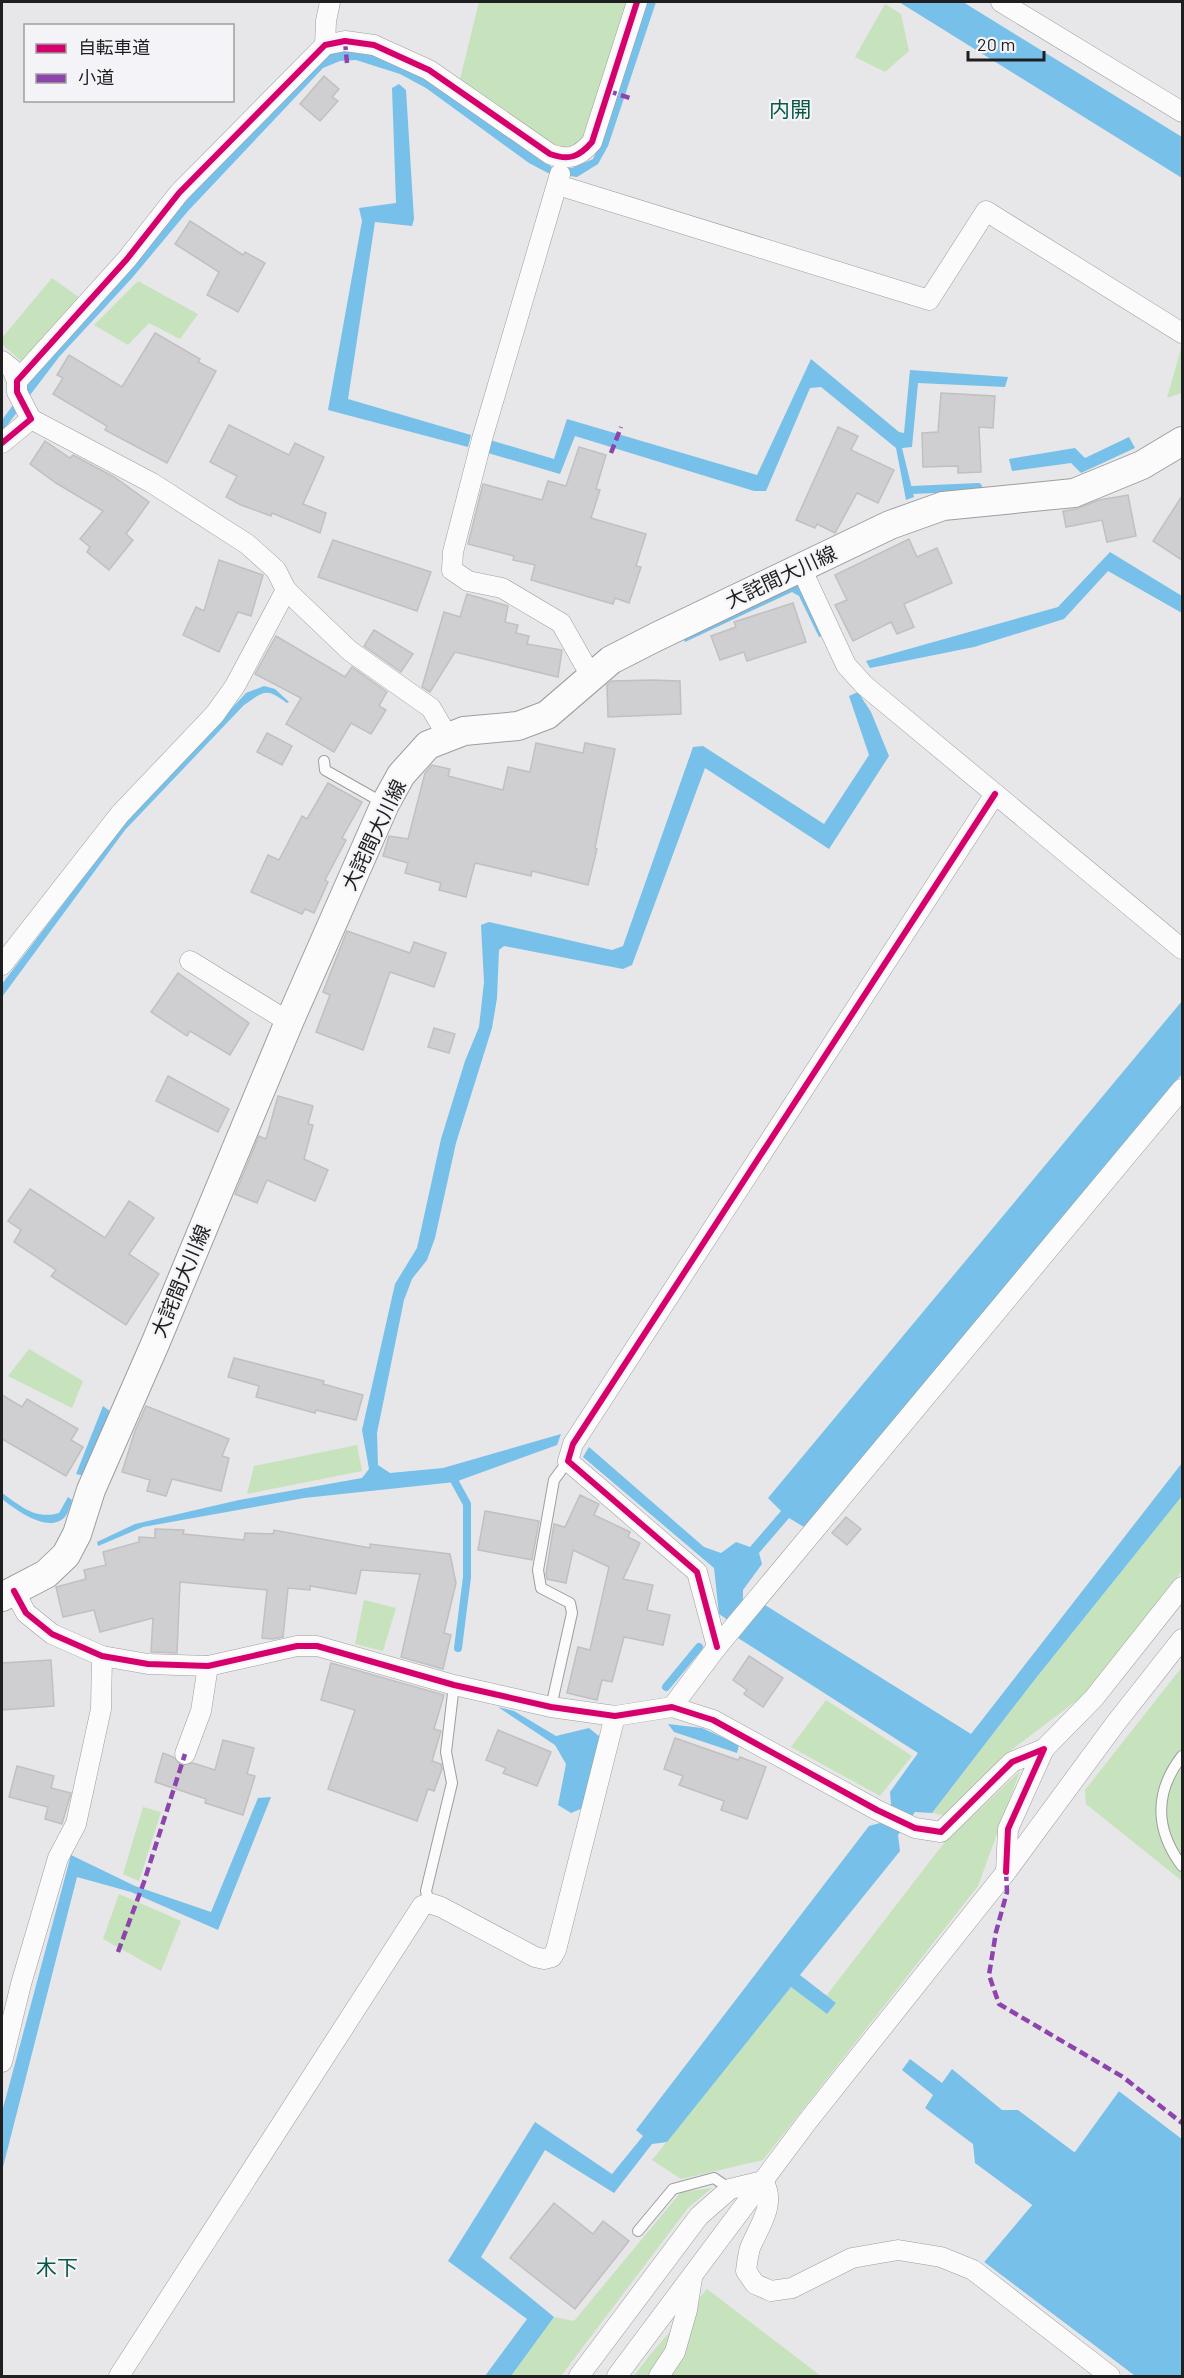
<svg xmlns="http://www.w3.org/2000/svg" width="1184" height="2378" font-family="Barlow,'Noto Sans JP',sans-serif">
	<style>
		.green { fill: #c7e3bd }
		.water { fill: #77c0e9 }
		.pier { fill: #e7e6e8 }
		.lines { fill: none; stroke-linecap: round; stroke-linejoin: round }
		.stream { stroke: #77c0e9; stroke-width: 8 }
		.building { fill: #cfced0; stroke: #c0c0c1; stroke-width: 1.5 }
		.lane-casing { stroke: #9e9d9f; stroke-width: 12 }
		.street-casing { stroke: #9e9d9f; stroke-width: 21 }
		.secondary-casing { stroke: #9e9d9f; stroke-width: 30 }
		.lane { stroke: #fbfbfc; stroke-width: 10 }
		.street { stroke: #fbfbfc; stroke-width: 20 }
		.secondary { stroke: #fbfbfc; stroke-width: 28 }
		.quiet { stroke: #8e44ad; stroke-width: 4.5; stroke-dasharray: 9 4.5; stroke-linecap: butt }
		.cycleway-casing { stroke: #f4f3f7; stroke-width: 10 }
		.cycleway { stroke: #d6006c; stroke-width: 6 }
		.labels { text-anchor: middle; stroke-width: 4.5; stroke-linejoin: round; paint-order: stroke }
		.street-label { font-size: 20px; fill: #201f20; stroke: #f4f3f7 }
		.neighbourhood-label { font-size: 21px; fill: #085a45; stroke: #f4f3f7 }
	</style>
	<rect width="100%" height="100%" fill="#e7e6e8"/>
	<g class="green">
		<path d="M479,2H627L583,136L572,149L554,146L460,79Z"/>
		<path d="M885,4L901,14L909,51L885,72L855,57Z"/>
		<path d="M52,278L80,298L22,362L2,344V338Z"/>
		<path d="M138,281L198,314L180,339L149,323L128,345L94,325Z"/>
		<path d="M1182,345V393L1167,398Z"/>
		<path d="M29,1349L83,1381L72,1408L8,1376Z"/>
		<path d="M357,1445L362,1471L247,1494L254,1466Z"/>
		<path d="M1182,1496V1571L1084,1695L1002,1757L947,1816L932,1813L1036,1678Z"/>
		<path d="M364,1600L396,1608L383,1651L355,1644Z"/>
		<path d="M1182,1667V1881L1086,1804L1085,1790Z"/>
		<path d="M826,1700L912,1756L880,1796L791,1747Z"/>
		<path d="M1020,1771L978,1886L763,2160L681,2179L652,2160L791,1987L827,2014L836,2003L826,1996L944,1843Z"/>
		<path d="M143,1807L161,1812L139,1881L123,1874Z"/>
		<path d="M119,1894L181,1921L161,1971L103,1939Z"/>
		<path d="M712,2188L688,2208L561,2376H511L554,2317L574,2321L681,2192Z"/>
		<path d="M707,2289L821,2376H634L649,2356Z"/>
	</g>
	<g class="water">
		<path d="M646,2H656L608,146L598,164L577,177L548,173L529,163L426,88L400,74L356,60L340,61L323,68L188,211L132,278L59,357L2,432V420L51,353L182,205L316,62L331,53L351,50L381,57L427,79L552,167L572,168L593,159L601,142Z"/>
		<path d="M899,2H963L1182,137V178Z"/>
		<path d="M399,84L406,90L414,219L412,226L375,222L348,399L471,435L468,447L328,410L362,221L359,208L396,203L392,88Z"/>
		<path d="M811,359L899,432L904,433L910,370L1008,377L1005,387L918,383L912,447L902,448L914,497L906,500L896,448L821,387L810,388L766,491H754L575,436L560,474L488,453L490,440L554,459L567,419L757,475Z"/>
		<path d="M1129,437L1135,448L1081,473L1071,463L1012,471L1009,459L1075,448L1085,458Z"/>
		<path d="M1110,552L1182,596V613L1108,571L1064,619L974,647L870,668L866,661L1058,607Z"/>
		<path d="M793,584L801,586L826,635L819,637L799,596L792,592L685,642L683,638Z"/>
		<path d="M264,686L275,689L289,702L287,703C266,687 264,691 244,705L125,830L2,997V984L125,823L246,693Z"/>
		<path d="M858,692L871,712L889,756L829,849L705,768L632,965L623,969L504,946L499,950L497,998L492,1028L456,1143L435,1238L427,1260L412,1279L404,1300L377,1433L378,1465L390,1473L443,1468L561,1434L557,1445L455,1482L304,1498L143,1527L98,1546L97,1542L135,1524L239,1500L362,1478L369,1469L362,1430L395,1284L417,1248L441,1139L465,1061L479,1027L484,982L481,925L489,922L612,950L623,946L693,747L703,746L824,824L869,755L849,696Z"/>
		<path d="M1182,1001V1074L804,1527L789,1518L759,1553L762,1564L743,1590V1599L757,1614L765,1605L971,1734L1182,1463V1496L1036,1678L932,1813L915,1812L898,1835L900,1851L800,1975L836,2003L827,2014L791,1987L667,2142L652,2144L614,2193L545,2150L481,2257L554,2317L511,2376H485L527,2319L448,2261L535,2122L612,2174L643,2136L636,2130L869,1826L880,1823L891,1804L890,1792L918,1753L738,1638L744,1631L719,1614L714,1568L583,1457L589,1447L704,1547L721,1553L736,1542L750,1547L781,1511L768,1498Z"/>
		<path d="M103,1406L111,1412L85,1476L76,1474Z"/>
		<path d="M2,1493C21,1506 35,1520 59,1513L68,1497L72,1500C71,1504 69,1510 67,1514C52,1537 16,1510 2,1499Z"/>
		<path d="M498,1707L514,1711L556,1736L589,1728L600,1737L583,1808L571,1813L558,1805L566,1764L555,1745Z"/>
		<path d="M668,1724L702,1728L739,1745L737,1753L674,1732Z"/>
		<path d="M271,1797L218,1930L131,1892L77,1877L2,2171V2112L71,1855L135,1886L211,1912L258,1798Z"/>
		<path d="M910,2059L942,2083L952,2069L1002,2110H1018L1074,2152L1119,2091L1182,2139V2376H1135L984,2262L1032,2205L975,2163L973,2144L925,2108L933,2095L902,2070Z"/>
	</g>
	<g class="pier">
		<path d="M1118,2088L1182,2135V2139L1119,2091L1075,2152L1051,2134L1053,2132L1074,2148Z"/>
		<path d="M1016,2193L1032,2205L984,2262L1135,2376H1130L982,2264V2260L1028,2205L1014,2195Z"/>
	</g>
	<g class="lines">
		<g class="stream">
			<path d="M912,490L978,487"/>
			<path d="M455,1482L467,1504V1577L458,1648"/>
			<path d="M666,1687L699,1647"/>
		</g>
	</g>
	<g class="building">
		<path d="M324,76L339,89L332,97L338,101L320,121L300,104Z"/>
		<path d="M190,221L243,255L245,252L265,263L238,312L207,295L219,272L175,244Z"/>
		<path d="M155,333L200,359L198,362L216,371L167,463L105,430L107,426L53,394L63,378L57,375L69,355L122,387Z"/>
		<path d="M941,393L995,396L993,428L979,427L981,472L958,473V466L923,467L922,433L938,432Z"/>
		<path d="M229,425L289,455L295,443L324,457L303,504L326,513L320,533L272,513L271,516L241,505L226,497L237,476L210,462Z"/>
		<path d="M838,427L858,436L851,450L894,470L878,503L857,493L835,533L817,524L815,528L796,520Z"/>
		<path d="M45,441L70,458L73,455L114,477L149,502L126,534L133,540L109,570L87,552L90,547L80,539L103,511L56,483L30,464Z"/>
		<path d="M579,447L606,455L596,489L600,490L591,518L646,534L636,566L641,567L629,603L615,598L613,604L531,580L535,565L513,560L514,556L468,544L483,484L542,500L548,481L566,486Z"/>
		<path d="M1128,495L1136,536L1107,542L1102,520L1066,527L1063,511L1076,509L1099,500Z"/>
		<path d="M1182,496V560L1153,541Z"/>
		<path d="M909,539L917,557L937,548L952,583L904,604L914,627L897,634L891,622L853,641L835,605L847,600L835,575Z"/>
		<path d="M333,540L431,572L417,611L318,577Z"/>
		<path d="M219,560L263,575L251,616L238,612L219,652L183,635L196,607L204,611Z"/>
		<path d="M467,594L508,606L505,622L518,625L516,633L529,636L527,644L562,650L558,677L455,652L430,692L422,687L444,612L460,617Z"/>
		<path d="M793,603L806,642L747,661L744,652L720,660L711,636L736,627L734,622Z"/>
		<path d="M374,630L413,654L401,672L364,646Z"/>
		<path d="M276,636L345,677L352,667L387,692L379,706L386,710L371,734L351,723L334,752L286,724L301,698L255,674Z"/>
		<path d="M652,680L680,681L681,714L608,717L607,685L612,681Z"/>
		<path d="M267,733L292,746L282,765L257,752Z"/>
		<path d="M536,743L583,753L585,743L615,749L595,848L597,849L588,885L532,871L531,876L475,863L466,897L439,890L441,883L405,873L408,863L383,856L389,836L408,839L425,773L432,765L450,769L448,776L503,790L508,767L530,772Z"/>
		<path d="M328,783L362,802L342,838L346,840L325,880L328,882L314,913L305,909L302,914L251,892L268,855L279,860L302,816L307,819Z"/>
		<path d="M347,931L410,953L414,942L446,953L434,987L390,972L363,1050L316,1032L330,995L323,992Z"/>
		<path d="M178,973L249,1023L230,1055L190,1031L187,1036L151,1012Z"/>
		<path d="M434,1028L455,1034L449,1053L428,1047Z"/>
		<path d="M168,1076L229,1109L218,1132L156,1101Z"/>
		<path d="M278,1096L313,1106L308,1124L313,1125L304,1159L328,1170L315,1201L267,1180L257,1203L235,1194L259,1136L266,1139Z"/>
		<path d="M30,1189L105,1238L129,1201L154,1218L129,1254L159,1274L126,1325L51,1276L56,1270L14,1242L21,1230L8,1221Z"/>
		<path d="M234,1358L324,1381L323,1384L363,1395L356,1420L316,1410L315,1413L256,1397L259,1386L228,1377Z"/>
		<path d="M2,1395L22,1407L27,1399L78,1429L71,1440L83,1447L66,1476L2,1439Z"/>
		<path d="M146,1406L229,1439L222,1456L229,1458L221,1491L172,1479L166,1496L147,1491L150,1480L122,1472L135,1431Z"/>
		<path d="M580,1495L599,1504L594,1515L630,1532L628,1537L640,1543L623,1579L653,1585L647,1610L670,1615L663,1645L624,1637L612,1682L602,1680L597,1700L567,1693L578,1647L590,1650L609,1567L573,1550L566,1583L547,1579L546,1574L554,1524L565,1527Z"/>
		<path d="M485,1511L539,1521L532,1560L478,1550Z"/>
		<path d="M846,1517L861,1529L847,1545L832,1533Z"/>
		<path d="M155,1529L184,1530L183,1534L244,1540L245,1533L273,1534L274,1530L370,1548V1544L450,1554L456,1583L444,1633L451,1635L443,1669L401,1657L420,1574L361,1570L356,1594L310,1586V1590L288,1588L283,1637L273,1639L262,1638L267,1590L180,1582L177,1653L151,1652L153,1618L100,1632L94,1610L63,1617L56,1587L86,1579L84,1570L106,1565L103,1552L139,1542V1537L155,1538Z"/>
		<path d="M749,1656L783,1678L763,1707L744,1694L747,1690L733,1680Z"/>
		<path d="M51,1660L54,1706L2,1710V1663Z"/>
		<path d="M331,1663L444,1695L434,1729L441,1731L432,1761L441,1764L442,1769L434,1791L428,1789L417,1821L328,1789L355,1710L321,1700Z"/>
		<path d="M498,1730L551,1752L537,1786L503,1773L506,1768L486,1760Z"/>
		<path d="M675,1738L738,1760L740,1757L766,1767L747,1819L721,1810L724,1801L679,1785L683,1776L664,1769Z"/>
		<path d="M223,1740L254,1748L247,1774L255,1776L243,1815L205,1803L206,1799L155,1782L163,1753L173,1757L181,1765L193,1763L215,1770Z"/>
		<path d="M17,1766L54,1776L51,1788L71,1793L62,1824L45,1819L48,1807L9,1797Z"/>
		<path d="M554,2203L593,2234L603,2221L629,2241L575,2309L510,2258Z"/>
	</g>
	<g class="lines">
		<defs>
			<g id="lane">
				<path d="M324,761L325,770L385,804"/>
				<path d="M551,1707L572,1613L570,1603L541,1588L538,1570L554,1480L568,1461"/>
				<path d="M1182,1756C1154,1792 1155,1830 1182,1866"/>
				<path d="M429,1903L426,1891L452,1783L446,1752L454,1685"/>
				<path d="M638,2231L673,2189L714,2178L730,2189"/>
			</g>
			<g id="street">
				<path d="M1001,2L1182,112"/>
				<path d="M325,45L326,21L330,2"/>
				<path d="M560,174L482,439L453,552L452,570L468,581L502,588L561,623L591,676"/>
				<path d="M558,185L929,300L986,211L1182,333"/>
				<path d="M2,361L12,369L17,381"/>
				<path d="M31,419L152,483L247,544L276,570L286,590L350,651L431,708L448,737"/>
				<path d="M2,443L31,419L17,392V381L127,259L179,193L325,45L345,41L374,45L429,70L550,154C569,161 579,157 592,142L637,2"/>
				<path d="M801,568L846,665L864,685L1182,949"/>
				<path d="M190,961L289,1022"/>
				<path d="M2,965L120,814L215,714L235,686L286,590"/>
				<path d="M14,1591L26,1613L52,1634L102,1656L148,1664L208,1666L297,1646H317L454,1685L551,1707L615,1716L672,1707L713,1720L877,1810L915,1828L941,1832L1012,1762L1044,1749L1008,1829L1006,1872"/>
				<path d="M717,1647L697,1572L568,1461L573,1444L995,794"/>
				<path d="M672,1707L717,1647L1182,1089"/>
				<path d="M1044,1749L1094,1698L1182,1587"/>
				<path d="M185,1754L201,1711L208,1666"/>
				<path d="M2,2062L21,1984L58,1858L76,1824L101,1709L102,1656"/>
				<path d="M119,2376L422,1906L429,1903L441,1907L535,1957L544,1959L552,1957L556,1950L615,1716"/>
				<path d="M579,2376L699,2216L730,2189L763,2181C777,2204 759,2226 750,2248C748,2255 747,2263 746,2271L755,2284L771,2291L792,2288L852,2258L898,2250L941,2257L973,2270L1110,2376"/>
				<path d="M617,2376L807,2122L1006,1872L1115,1724L1182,1639"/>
				<path d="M659,2376L675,2352L687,2310L692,2278"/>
			</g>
			<path id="secondary" d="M2,1597L46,1574L66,1555L77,1534L91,1490L155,1344L289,1022L385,804L401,775L428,745L464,731L518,726L547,715L611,660L656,637L890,525L943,506L1074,493L1142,465L1182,441"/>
		</defs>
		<use href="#lane" class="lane-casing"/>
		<use href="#street" class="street-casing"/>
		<use href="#secondary" class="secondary-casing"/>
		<use href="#lane" class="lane"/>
		<use href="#street" class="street"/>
		<use href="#secondary" class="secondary"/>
		<g class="quiet">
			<path d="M345,41L347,63"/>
			<path d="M608,91L630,98"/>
			<path d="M611,453L621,427"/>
			<path d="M1006,1872L1007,1892L996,1932L989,1975L999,2004L1123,2077L1182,2123"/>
			<path d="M118,1952L144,1882L185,1754"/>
		</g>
		<defs>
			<g id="cycleway">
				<path d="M2,443L31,419L17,392V381L127,259L179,193L325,45L345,41L374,45L429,70L550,154C569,161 579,157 592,142L637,2"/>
				<path d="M14,1591L26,1613L52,1634L102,1656L148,1664L208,1666L297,1646H317L454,1685L551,1707L615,1716L672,1707L713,1720L877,1810L915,1828L941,1832L1012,1762L1044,1749L1008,1829L1006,1872"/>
				<path d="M717,1647L697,1572L568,1461L573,1444L995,794"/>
			</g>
		</defs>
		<use href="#cycleway" class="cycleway-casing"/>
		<use href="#cycleway" class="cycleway"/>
	</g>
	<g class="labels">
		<g class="street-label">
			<text transform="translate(781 577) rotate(-25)" y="7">大詫間大川線</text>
			<text transform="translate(374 835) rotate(-64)" y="7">大詫間大川線</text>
			<text transform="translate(181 1281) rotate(-67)" y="7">大詫間大川線</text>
		</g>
		<g class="neighbourhood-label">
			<text x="790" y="117">内開</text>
			<text x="57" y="2275">木下</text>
		</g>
	</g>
	<rect width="1184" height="2378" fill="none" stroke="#201f20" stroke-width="6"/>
	<rect x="24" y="24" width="210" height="78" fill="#f4f3f7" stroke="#9f9ea1" stroke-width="1.5"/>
	<rect x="36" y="44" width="30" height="9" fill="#d6006c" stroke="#9f9ea1" stroke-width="1.5"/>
	<text x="78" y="54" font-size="18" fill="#201f20">自転車道</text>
	<rect x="36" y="74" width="30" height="9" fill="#8e44ad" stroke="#9f9ea1" stroke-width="1.5"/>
	<text x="78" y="84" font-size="18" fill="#201f20">小道</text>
	<path d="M968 51v9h76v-9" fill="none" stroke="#201f20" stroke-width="3"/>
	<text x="977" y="51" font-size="18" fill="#201f20" stroke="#f4f3f7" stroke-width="4.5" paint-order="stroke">20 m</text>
</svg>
